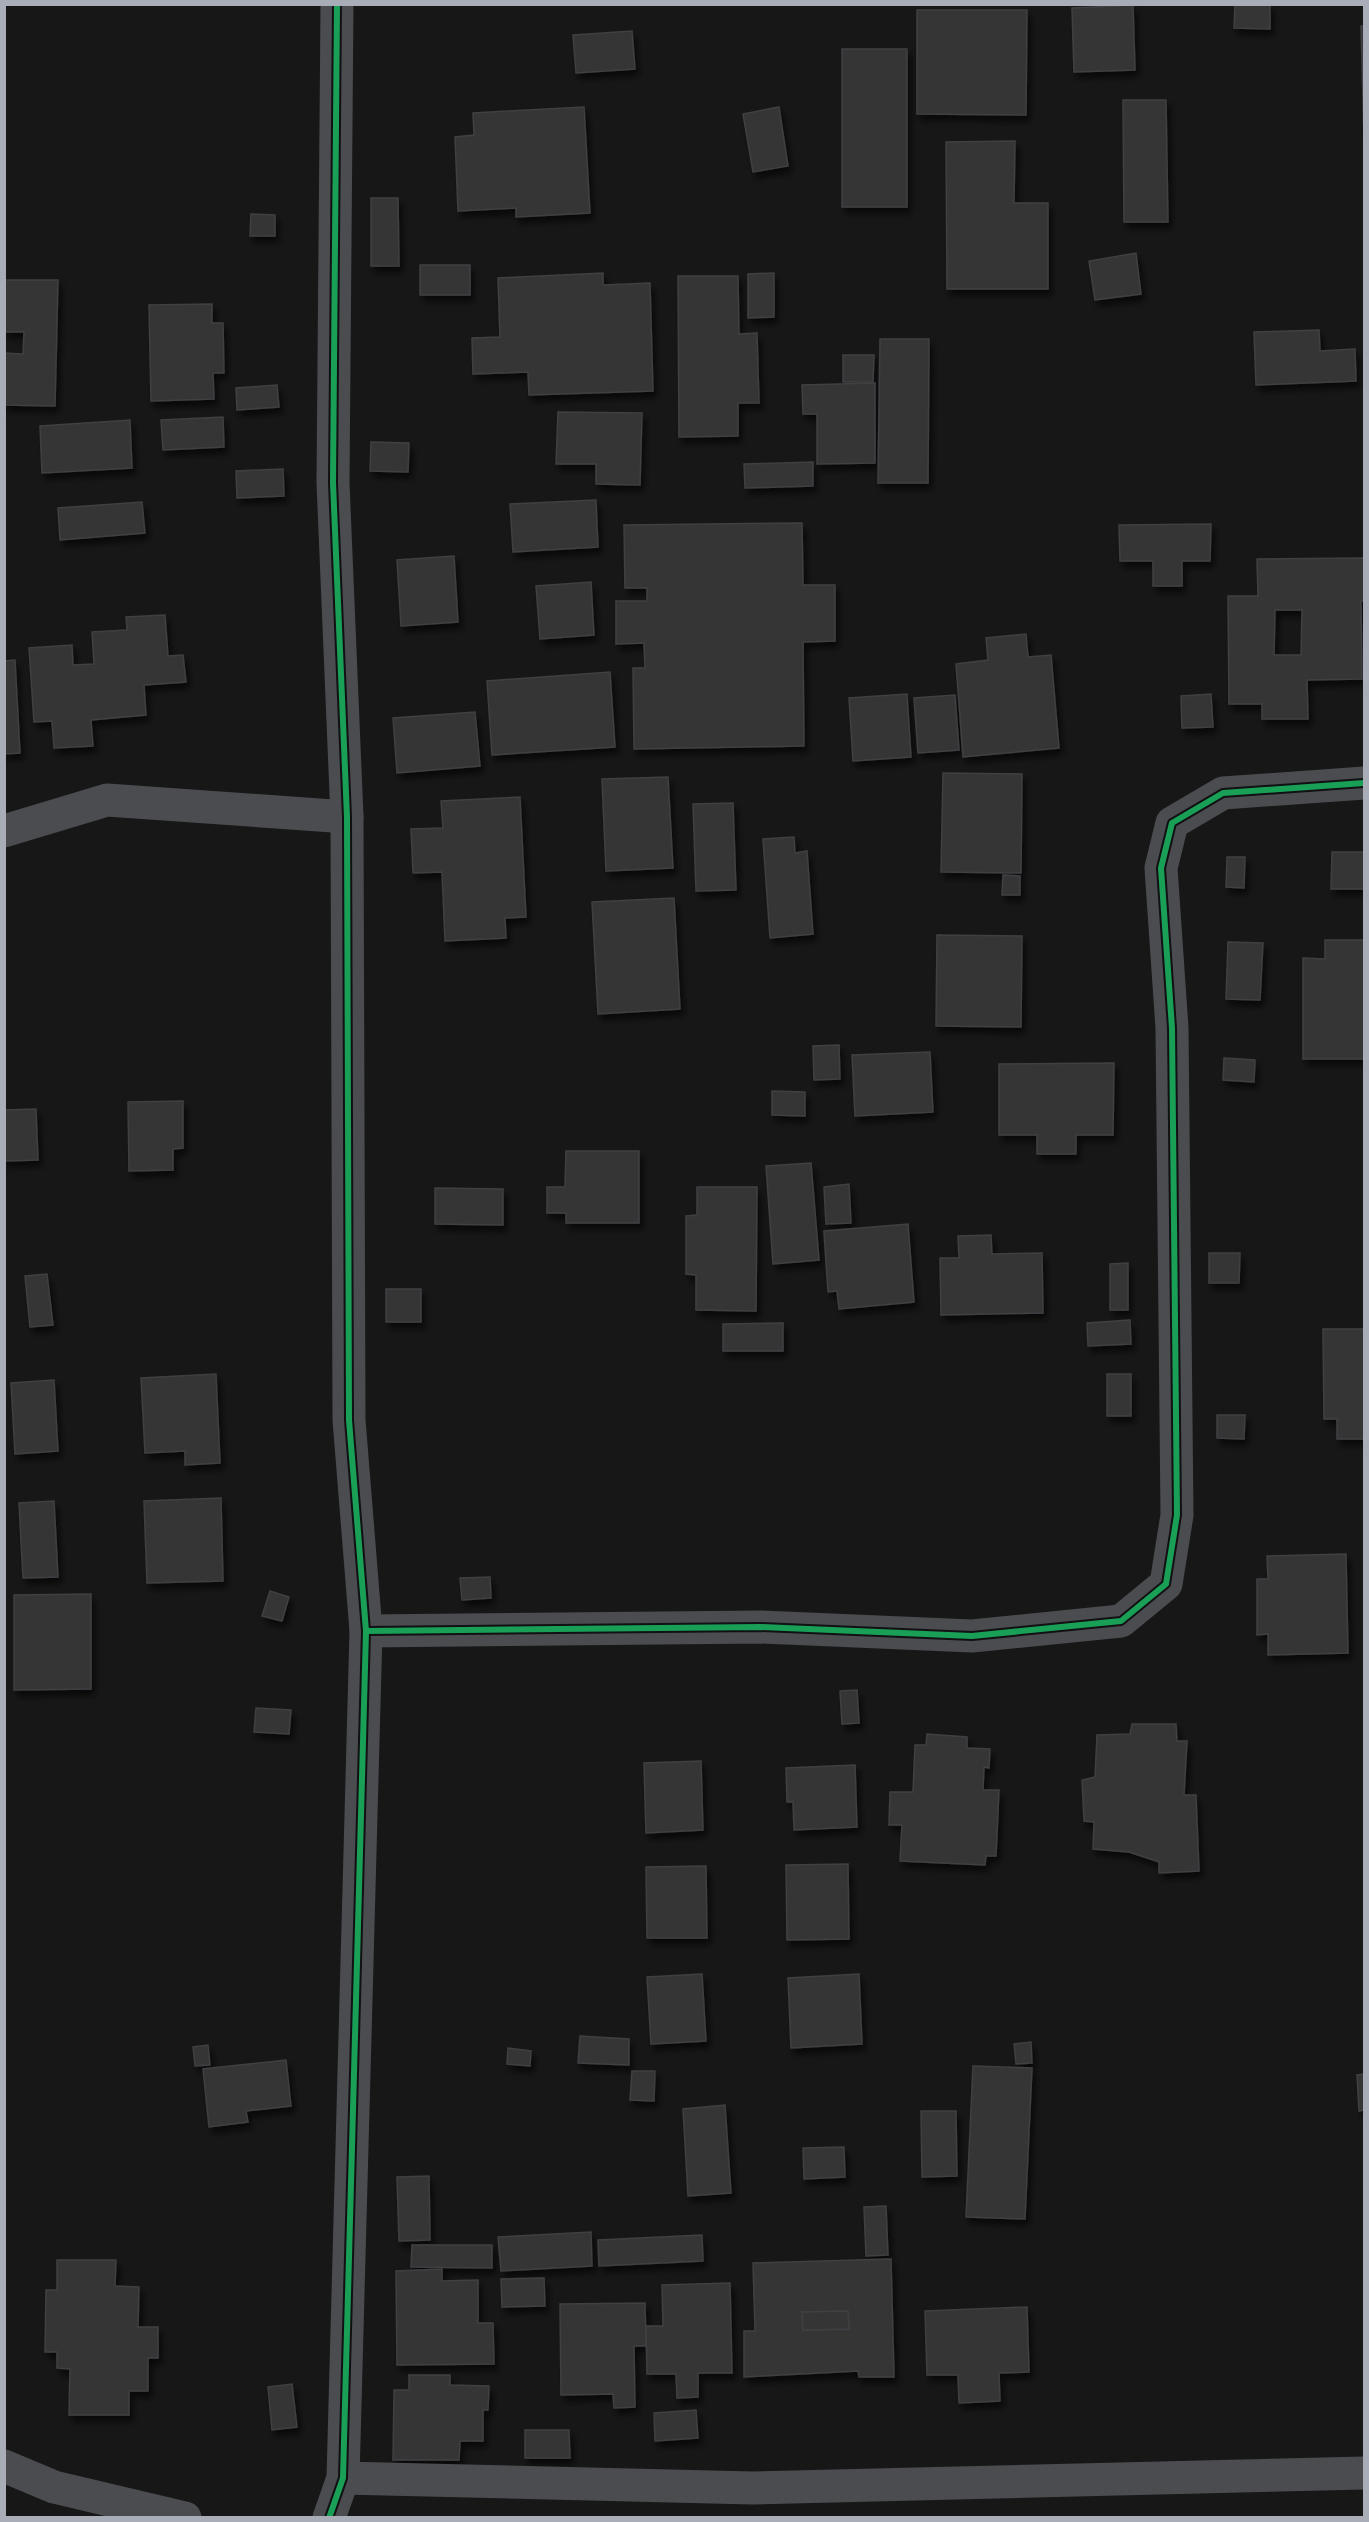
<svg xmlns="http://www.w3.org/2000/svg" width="1369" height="2522" font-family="Ubuntu,sans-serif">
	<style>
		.building { fill: #353536; stroke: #3f4043; stroke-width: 1.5; fill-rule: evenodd; filter: url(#shadow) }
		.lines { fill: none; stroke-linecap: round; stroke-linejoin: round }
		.street { stroke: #4b4c50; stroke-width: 33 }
		.cycleway-casing { stroke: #111113; stroke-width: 10 }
		.cycleway { stroke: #1a9f57; stroke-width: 6 }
	</style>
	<defs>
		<filter id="shadow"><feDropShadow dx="3.5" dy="6" stdDeviation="3" flood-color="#0009"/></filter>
	</defs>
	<rect width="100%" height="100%" fill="#171717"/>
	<g class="building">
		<path d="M1235,4H1270V29L1234,28Z"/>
		<path d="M1133,5L1135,70L1074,72L1072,8Z"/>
		<path d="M917,10H1027L1026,115L917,114Z"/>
		<path d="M1361,26H1364V137Z"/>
		<path d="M632,31L635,69L576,73L573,35Z"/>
		<rect x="842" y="49" width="65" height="158"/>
		<path d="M1123,100H1166L1168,222H1124Z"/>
		<path d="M584,107L590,213L516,217V208L458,211L455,137L474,135L473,113Z"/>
		<path d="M779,107L788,166L753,172L743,114Z"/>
		<path d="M1015,141L1014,203H1048V289H947L946,142Z"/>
		<path d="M371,198H398L399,266H371Z"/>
		<path d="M251,214L275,215V236H250Z"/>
		<path d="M1136,253L1141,294L1095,300L1089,261Z"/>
		<rect x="420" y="265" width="50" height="30"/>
		<path d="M603,273V285L650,283L653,391L529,395L528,372L473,374L472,338L500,337L498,278Z"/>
		<path d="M774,273V317L748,318V274Z"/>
		<path d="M678,276H738L739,334L757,333L759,403H738V436L679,437Z"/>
		<path d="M4,280H58L55,406L4,405V353L23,354L24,332H4Z"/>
		<path d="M212,304V323H223L224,373H213L214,399L151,401L149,305Z"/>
		<path d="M1319,330L1320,351L1355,349L1356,381L1256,385L1254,332Z"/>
		<path d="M880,339H929L928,483H878Z"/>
		<path d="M843,355H874L873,382H843Z"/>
		<path d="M875,383V463L817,464V414H803L802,385Z"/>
		<path d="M277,385L279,407L237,410L236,388Z"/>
		<path d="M558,412L642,413L640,485L596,484V464H556Z"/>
		<path d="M223,417L224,447L163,450L161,420Z"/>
		<path d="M130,420L132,468L42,473L40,426Z"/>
		<path d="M371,442L409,443L408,472L370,471Z"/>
		<path d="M813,462V486L745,488L744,464Z"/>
		<path d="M283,469L284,496L237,498L236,471Z"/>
		<path d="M596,500L598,547L513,552L510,504Z"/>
		<path d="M142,502L145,533L60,540L58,508Z"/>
		<path d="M802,523L803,585H835V641L803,642L804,746L634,749L633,668H645L644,643L616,644V601H647V588H625L624,525Z"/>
		<path d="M1211,524L1210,561H1182V586H1153V561H1120L1119,525Z"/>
		<path d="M454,556L458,622L401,626L397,560Z"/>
		<path d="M1364,558V601H1361L1362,679L1307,680L1308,719H1262V704H1229L1228,596H1258L1257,559ZM1275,610H1302L1301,655H1274Z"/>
		<path d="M591,582L594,635L540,639L536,586Z"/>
		<path d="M165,615L168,656L183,655L186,682L144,685L146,715L91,720L93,746L54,748L52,721L34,722L29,648L72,645L73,665L94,664L92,632L127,630L126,617Z"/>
		<path d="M1026,634L1028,657L1051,655L1059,748L963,757L956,664L988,660L986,638Z"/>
		<path d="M15,660L20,753L4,754V661Z"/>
		<path d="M610,672L615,747L492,755L487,681Z"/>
		<path d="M907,694L911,757L853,761L849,698Z"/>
		<path d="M1211,694L1213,727L1182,728L1181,696Z"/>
		<path d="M955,695L959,750L918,753L914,698Z"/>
		<path d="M475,712L480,766L397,773L393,718Z"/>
		<path d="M943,773L1022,774L1021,873L941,872Z"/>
		<path d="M668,777L673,868L606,871L602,779Z"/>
		<path d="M520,797L526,917L505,918L506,938L445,941L442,872L413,873L411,829L443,828L441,801Z"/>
		<path d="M733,803L736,890L696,891L693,804Z"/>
		<path d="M794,837L795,853L807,851L813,934L770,938L763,839Z"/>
		<path d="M1332,852H1364V889H1331Z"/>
		<path d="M1227,857H1245L1244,888L1226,887Z"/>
		<path d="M1003,875L1020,876V895H1002Z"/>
		<path d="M674,898L680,1009L598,1014L592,902Z"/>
		<path d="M937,935L1022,936L1021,1027L936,1026Z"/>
		<path d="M1325,940H1364V1059H1303V958L1325,959Z"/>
		<path d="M1228,942L1263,943L1260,1000L1226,999Z"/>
		<path d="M839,1045L840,1079L814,1080L813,1046Z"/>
		<path d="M930,1052L933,1112L855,1116L852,1055Z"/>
		<path d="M1224,1058L1255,1060L1254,1082L1223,1080Z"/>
		<path d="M1114,1063L1113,1135H1076V1154H1037V1135H999V1064Z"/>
		<path d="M772,1091L805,1092V1116L772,1115Z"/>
		<path d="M183,1101V1148L173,1149V1170L129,1171L128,1102Z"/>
		<path d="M36,1109L38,1160L4,1161V1110Z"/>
		<path d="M566,1151H639V1223H566V1213H547V1187H565Z"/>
		<path d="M811,1163L819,1260L773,1264L766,1166Z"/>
		<path d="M849,1184L851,1223L826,1224L824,1187Z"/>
		<path d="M697,1187H757L756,1311L696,1310V1275L686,1274V1216L697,1215Z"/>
		<path d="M435,1188L503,1189V1225L435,1224Z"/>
		<path d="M908,1224L914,1302L839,1309L837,1291L828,1292L824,1231Z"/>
		<path d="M991,1235L992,1254L1042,1253L1043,1313L941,1315L940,1258H959L958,1236Z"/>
		<path d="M1209,1253H1240L1239,1283H1209Z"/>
		<path d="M1128,1263V1310H1110V1264Z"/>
		<path d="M47,1274L53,1325L30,1327L25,1276Z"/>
		<rect x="386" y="1289" width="35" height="33"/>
		<path d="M1130,1320L1131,1344L1088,1346L1087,1323Z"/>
		<path d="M783,1323V1351H723V1324Z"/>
		<path d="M1323,1329H1364V1439H1337V1419H1324Z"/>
		<path d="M216,1374L220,1463L185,1465V1451L145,1453L141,1378Z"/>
		<rect x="1107" y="1374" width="24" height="42"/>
		<path d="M54,1380L58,1451L15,1454L11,1383Z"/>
		<path d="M1217,1415H1245L1244,1439L1217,1438Z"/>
		<path d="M221,1498L223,1581L147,1583L144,1501Z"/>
		<path d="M54,1501L58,1577L23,1578L19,1503Z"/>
		<path d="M1346,1554L1348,1653L1268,1655V1634L1257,1635V1579H1268L1267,1556Z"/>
		<path d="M490,1577L491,1598L462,1600L460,1578Z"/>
		<path d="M270,1591L289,1597L282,1621L262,1616Z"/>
		<path d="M91,1594V1689L14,1690V1595Z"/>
		<path d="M857,1690L859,1723L842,1724L840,1691Z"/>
		<path d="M256,1708L291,1710L289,1734L254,1732Z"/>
		<path d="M1132,1724H1176L1177,1741H1187L1184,1795H1196L1199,1871L1159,1873V1862L1129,1852L1093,1849L1094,1822L1084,1821L1082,1780L1095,1777L1097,1735L1130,1734Z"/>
		<path d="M927,1734L967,1737V1748L990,1749L989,1768L984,1767L983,1790H999L996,1856H986L985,1865L900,1861L902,1825H889L890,1792H913L915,1745H926Z"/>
		<path d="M701,1761L703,1830L646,1833L644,1763Z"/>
		<path d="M855,1765L857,1827L794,1830L793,1802H787L786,1768Z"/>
		<path d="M848,1864L849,1939L787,1940L786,1865Z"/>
		<path d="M706,1866L707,1938H647L646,1867Z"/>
		<path d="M702,1974L706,2041L651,2044L647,1977Z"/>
		<path d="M859,1974L862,2044L791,2048L788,1978Z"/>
		<path d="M580,2036L629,2039V2065L578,2063Z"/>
		<path d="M1031,2042L1032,2063L1016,2064L1014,2044Z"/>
		<path d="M208,2045L210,2065L195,2066L193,2047Z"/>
		<path d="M508,2048L531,2051L530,2066L507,2064Z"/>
		<path d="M286,2060L291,2106L246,2111L248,2122L209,2127L203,2069Z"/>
		<path d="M973,2066L1032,2068L1025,2219L966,2217Z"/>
		<path d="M632,2071H655L654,2101L630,2100Z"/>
		<path d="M1364,2074V2110L1359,2111L1357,2075Z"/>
		<path d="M725,2105L731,2193L688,2196L683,2109Z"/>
		<path d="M921,2111H956L957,2176L922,2177Z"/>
		<path d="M844,2147L845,2177L804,2179L803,2148Z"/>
		<path d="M429,2176L430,2240L399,2241L397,2177Z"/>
		<path d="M886,2206L888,2255L866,2256L864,2207Z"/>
		<path d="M591,2232L592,2266L501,2271L498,2237Z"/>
		<path d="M702,2235L703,2261L599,2266L598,2240Z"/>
		<path d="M412,2245H492V2268L411,2267Z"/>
		<path d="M891,2259L894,2377H859L858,2371L744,2377V2331H755L753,2263ZM848,2311L849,2329L803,2330L802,2312Z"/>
		<path d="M57,2260H116L115,2286L139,2287L138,2327H158V2358H148V2391H129V2415H69L70,2369L57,2368V2352H45L46,2290H57Z"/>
		<path d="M442,2269V2281L478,2280V2323H493L494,2364L397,2365L396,2271Z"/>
		<path d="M544,2278L545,2306L502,2307L501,2279Z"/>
		<path d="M730,2283L732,2373H698V2397L677,2398L676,2374H647L646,2326H663L662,2285Z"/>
		<path d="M645,2303L646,2346H634L635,2407L614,2408L613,2394L561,2395L560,2304Z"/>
		<path d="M1027,2307L1029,2372L999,2373L1000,2401L959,2403L958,2375H927L925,2311Z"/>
		<path d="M848,2311L849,2329L803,2330L802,2312Z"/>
		<path d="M409,2375H450V2385L489,2386L488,2410H483V2441H460L459,2460H393L394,2390H409Z"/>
		<path d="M292,2384L297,2427L272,2430L268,2387Z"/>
		<path d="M696,2410L698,2438L655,2441L654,2413Z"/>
		<path d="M525,2430H569L570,2458H525Z"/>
	</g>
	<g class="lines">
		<g class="street">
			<path d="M4,831L107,800L347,817"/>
			<path d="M366,1631L761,1627L972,1636L1121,1621L1166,1584L1177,1515L1172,1028L1161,868L1172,823L1223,793L1364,783"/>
			<path d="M4,2466L54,2487L185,2518"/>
			<path d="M343,2478L753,2488L1364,2473"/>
			<path d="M329,2518L343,2478L366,1631L349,1420L347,817L333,483L337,4"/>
		</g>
		<defs>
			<g id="cycleway">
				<path d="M366,1631L761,1627L972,1636L1121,1621L1166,1584L1177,1515L1172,1028L1161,868L1172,823L1223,793L1364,783"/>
				<path d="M329,2518L343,2478L366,1631L349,1420L347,817L333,483L337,4"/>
			</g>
		</defs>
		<use href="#cycleway" class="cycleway-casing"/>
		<use href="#cycleway" class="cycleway"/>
	</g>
	<rect width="1369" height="2522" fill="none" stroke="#a8adb8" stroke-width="12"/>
</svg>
